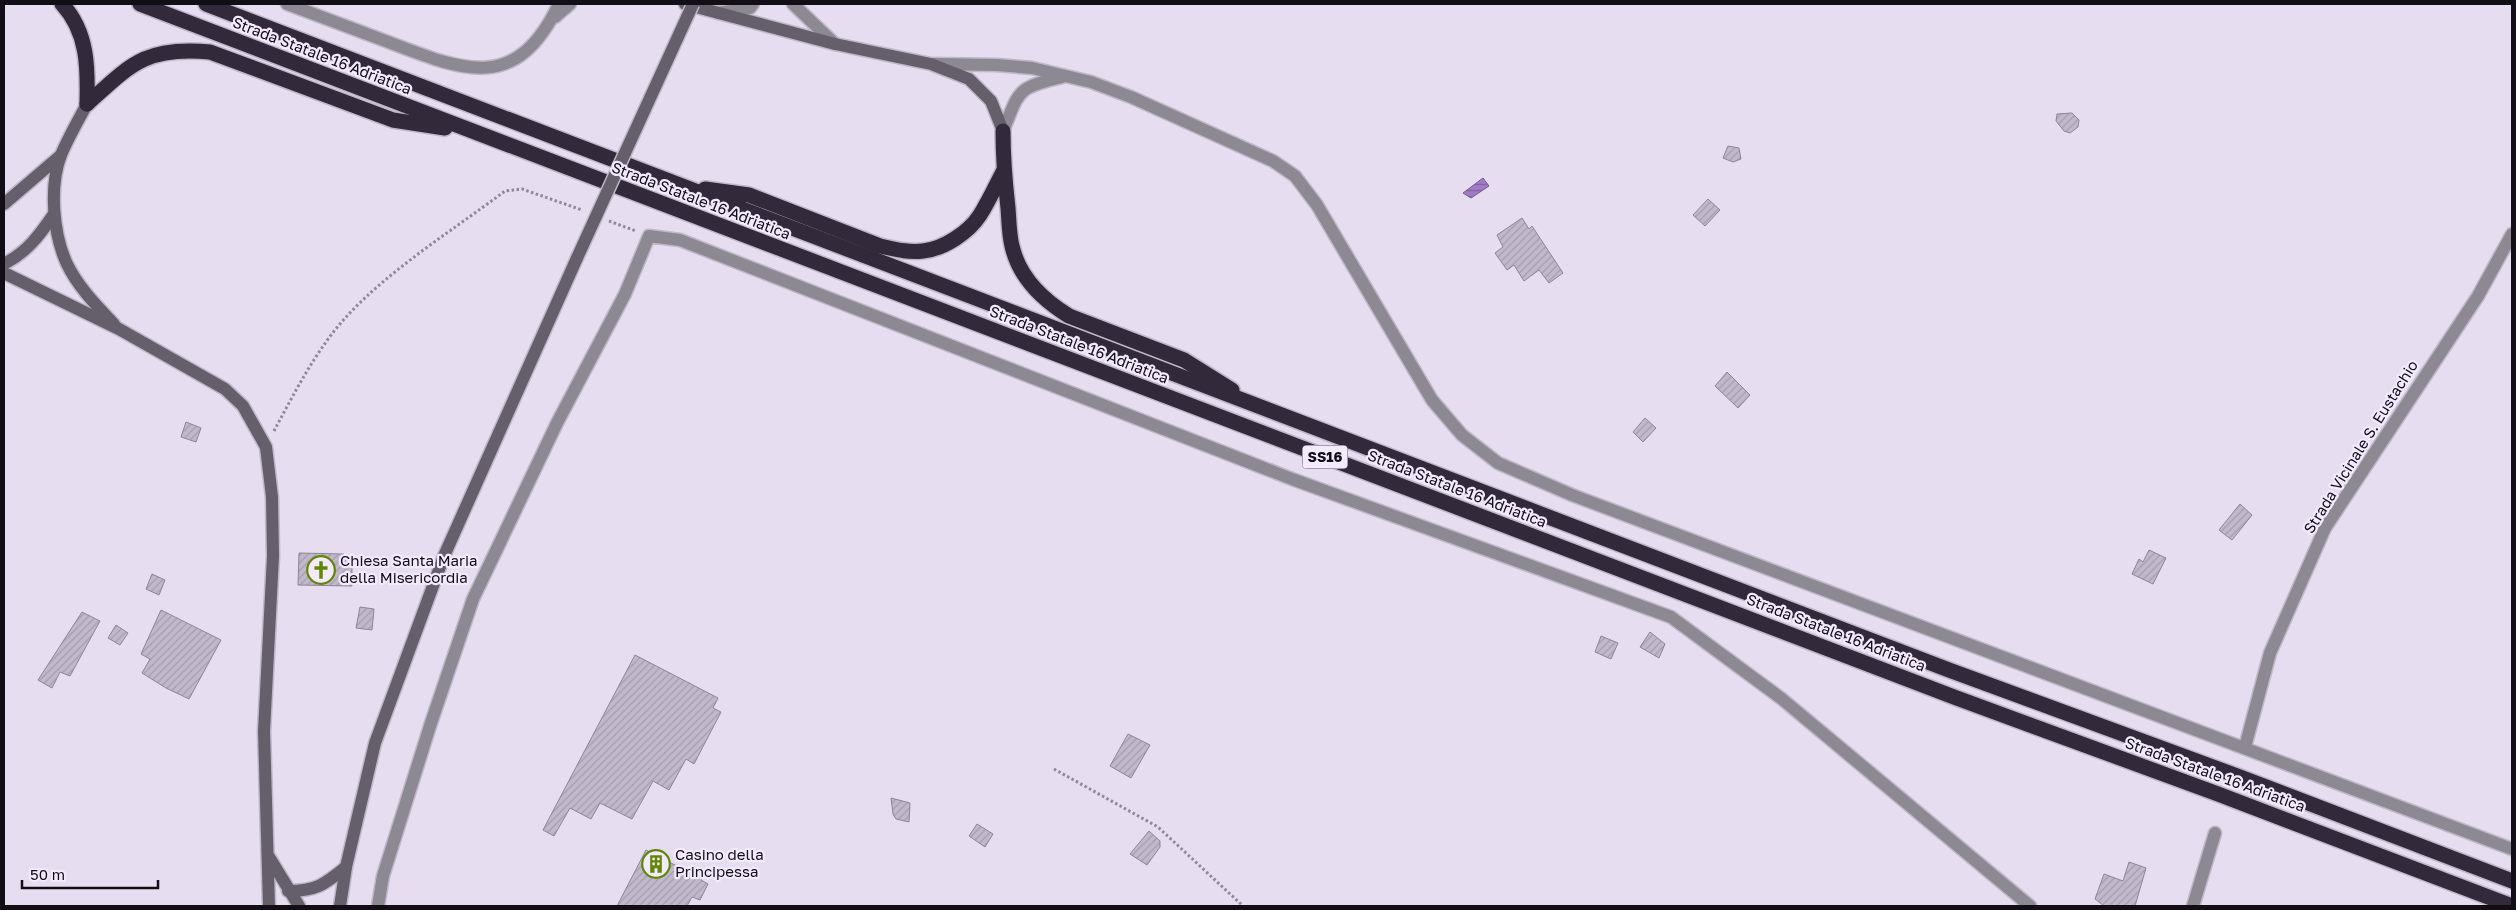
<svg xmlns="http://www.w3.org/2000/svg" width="2516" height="910" font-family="'Golos Text',sans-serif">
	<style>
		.water { fill: url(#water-rules); stroke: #755a92 }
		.building { fill: url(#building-hatch); stroke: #8d8597 }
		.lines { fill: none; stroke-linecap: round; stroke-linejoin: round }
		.street-casing { stroke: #c0b8c9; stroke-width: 15 }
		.secondary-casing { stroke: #c0b8c9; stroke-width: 15 }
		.highway-casing { stroke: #c0b8c9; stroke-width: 18 }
		.path { stroke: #8f8997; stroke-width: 3; stroke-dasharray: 2.5 2.5; stroke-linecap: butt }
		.street { stroke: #8d8992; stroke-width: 12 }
		.secondary { stroke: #655f6c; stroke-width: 12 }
		.highway { stroke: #322a3a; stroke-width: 15 }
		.secondary-bridge-casing { stroke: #c0b8c9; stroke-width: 15; stroke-linecap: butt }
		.secondary-bridge { stroke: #655f6c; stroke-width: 12 }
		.labels { text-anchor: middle; stroke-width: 4.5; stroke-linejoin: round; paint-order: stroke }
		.shield { fill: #f3eaff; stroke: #55505b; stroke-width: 1 }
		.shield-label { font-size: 14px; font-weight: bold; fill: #110e15 }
		.street-label { font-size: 15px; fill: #110e15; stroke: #f3eaff }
		.poi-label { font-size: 15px; fill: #110e15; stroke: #f3eaff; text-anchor: start }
	</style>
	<defs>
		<pattern id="water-rules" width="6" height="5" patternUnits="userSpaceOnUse" patternTransform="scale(1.25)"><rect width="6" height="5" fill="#a07bc7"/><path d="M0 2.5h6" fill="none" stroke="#8163a0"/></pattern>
		<pattern id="building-hatch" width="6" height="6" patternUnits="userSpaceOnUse" patternTransform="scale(1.25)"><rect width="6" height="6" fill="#c1b8cc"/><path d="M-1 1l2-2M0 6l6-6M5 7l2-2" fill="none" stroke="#a59dae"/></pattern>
	</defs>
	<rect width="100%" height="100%" fill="#e6ddf1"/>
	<path class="water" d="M1483,178L1489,186L1471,198L1463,193Z"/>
	<g class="building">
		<path d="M2072,113L2079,120L2078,127L2070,133L2064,131L2056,121L2057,114Z"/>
		<path d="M1728,146L1739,148L1741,159L1733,162L1723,158Z"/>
		<path d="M1708,199L1720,210L1705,226L1693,215Z"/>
		<path d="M1522,218L1529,229L1532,226L1563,273L1549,283L1539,270L1524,281L1514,265L1507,270L1495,253L1503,247L1497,235Z"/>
		<path d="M1727,372L1750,395L1738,408L1715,386Z"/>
		<path d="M1645,418L1656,428L1643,442L1633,432Z"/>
		<path d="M186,422L201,428L196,442L181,437Z"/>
		<path d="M2240,504L2252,515L2232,540L2219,530Z"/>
		<path d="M2149,550L2166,558L2153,584L2132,574L2139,559L2143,562Z"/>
		<path d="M299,553L344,554V560L352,561V586L298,585Z"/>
		<path d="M152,574L165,580L159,595L146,589Z"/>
		<path d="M360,607L374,609L372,630L356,628Z"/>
		<path d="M161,610L221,640L189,699L166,688L142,673L150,659L141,654Z"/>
		<path d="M82,612L100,621L70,676L60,672L52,688L38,680Z"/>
		<path d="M116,625L128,633L120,645L108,638Z"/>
		<path d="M1650,632L1665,644L1659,658L1640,647Z"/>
		<path d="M1601,636L1618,643L1611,659L1595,652Z"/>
		<path d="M635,655L718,698L713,708L721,712L694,764L686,759L669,790L653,781L632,819L600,803L591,819L570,808L554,836L543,830Z"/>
		<path d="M1128,734L1150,745L1131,778L1110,766Z"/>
		<path d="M891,798L910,803L909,822L896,819L893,814Z"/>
		<path d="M977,824L993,834L985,847L969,836Z"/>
		<path d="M1149,831L1160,841V847L1147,865L1130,854Z"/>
		<path d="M646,850L702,879L701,880L708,884L700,900L692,897L687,906H617Z"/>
		<path d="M2129,862L2146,868L2135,906H2104L2095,899L2104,874L2123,881Z"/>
	</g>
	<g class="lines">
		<defs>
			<g id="street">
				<path d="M287,4C322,17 356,30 391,43C466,72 517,92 559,4"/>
				<path d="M793,4L835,44"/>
				<path d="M718,13L750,8L753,4"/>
				<path d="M555,17L570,4"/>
				<path d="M934,64L997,65L1032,68L1091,82L1131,97L1273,161L1295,176L1317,205L1432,400L1462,435L1498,463L1572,495L2512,849"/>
				<path d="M1003,131C1020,90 1016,88 1062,77"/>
				<path d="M2245,747L2270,653L2325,528L2478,296L2512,234"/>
				<path d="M378,906L383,876L430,726L473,599L557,423L625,294L649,236L680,240L1292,479L1671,617L1782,699L2030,906"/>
				<path d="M2193,906L2215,833"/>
			</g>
			<g id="secondary">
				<path d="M685,4L835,44L931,64L969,79L991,101L1003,131"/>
				<path d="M87,104C78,121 68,138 61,155C49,186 53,234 67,264C78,287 97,306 114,324"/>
				<path d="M4,204L60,156"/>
				<path d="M4,264C27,252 39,236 54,214"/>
				<path d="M4,273L119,329L225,389L243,406L266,447L272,497L273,556L264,731L269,906"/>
				<path d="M269,857L299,906"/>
				<path d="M288,891C316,891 324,885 346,867"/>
				<path d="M340,906L346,867L375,743L444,556L577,258"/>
			</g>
			<g id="highway">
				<path d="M62,4C88,32 88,68 87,104"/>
				<path d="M140,4L1954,697L2218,794L2512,906"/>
				<path d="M206,4L1949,670L2240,777L2512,881"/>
				<path d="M87,104C131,64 146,46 210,52L393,120L445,128"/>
				<path d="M1003,131C1003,157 1005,182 1008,208C1009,220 1009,234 1012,246C1019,277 1043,300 1069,316L1184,360L1232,390"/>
				<path d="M705,189L749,195L880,246C894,249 908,253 923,251C944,249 969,232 980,215C989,201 996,185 1004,170"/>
			</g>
		</defs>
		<use href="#street" class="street-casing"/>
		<use href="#secondary" class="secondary-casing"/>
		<use href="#highway" class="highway-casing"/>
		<g class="path">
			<path d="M609,221L636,231"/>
			<path d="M274,431C290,401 306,370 326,342C367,283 448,234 505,191L522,189L582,210"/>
			<path d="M1054,769L1158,827L1243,906"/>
		</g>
		<use href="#street" class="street"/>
		<use href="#secondary" class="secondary"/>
		<use href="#highway" class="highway"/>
		<defs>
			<path id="secondary-bridge" d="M577,258L693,4"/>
		</defs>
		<use href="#secondary-bridge" class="secondary-bridge-casing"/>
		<use href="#secondary-bridge" class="secondary-bridge"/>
	</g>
	<defs>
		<symbol id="church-ring" viewBox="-11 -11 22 22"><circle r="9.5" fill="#f3eaff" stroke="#628502" stroke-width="1.5"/><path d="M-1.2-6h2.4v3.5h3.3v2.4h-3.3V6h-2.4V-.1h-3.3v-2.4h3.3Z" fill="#628502"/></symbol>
		<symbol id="building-ring" viewBox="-11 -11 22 22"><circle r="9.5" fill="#f3eaff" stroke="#628502" stroke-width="1.5"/><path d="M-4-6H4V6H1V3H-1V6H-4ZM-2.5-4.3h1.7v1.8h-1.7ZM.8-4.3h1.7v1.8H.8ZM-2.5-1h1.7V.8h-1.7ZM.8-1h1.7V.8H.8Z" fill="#628502"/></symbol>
	</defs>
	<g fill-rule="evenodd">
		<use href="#church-ring" x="305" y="554" width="32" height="32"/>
		<use href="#building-ring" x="640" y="848" width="32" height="32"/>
	</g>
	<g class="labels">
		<rect class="shield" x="1302.5" y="445.5" width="45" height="23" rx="4"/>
		<g class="shield-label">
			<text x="1325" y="462">SS16</text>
		</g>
		<g class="street-label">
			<text transform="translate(322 56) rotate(21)" y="5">Strada Statale 16 Adriatica</text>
			<text transform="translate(701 201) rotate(21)" y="5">Strada Statale 16 Adriatica</text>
			<text transform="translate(1079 345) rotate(21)" y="5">Strada Statale 16 Adriatica</text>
			<text transform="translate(2361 447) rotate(-58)" y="5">Strada Vicinale S. Eustachio</text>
			<text transform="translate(1457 489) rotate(21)" y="5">Strada Statale 16 Adriatica</text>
			<text transform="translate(1836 633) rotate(21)" y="5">Strada Statale 16 Adriatica</text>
			<text transform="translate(2215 775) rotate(20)" y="5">Strada Statale 16 Adriatica</text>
		</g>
		<g class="poi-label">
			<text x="340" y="566">Chiesa Santa Maria<tspan x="340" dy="17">della Misericordia</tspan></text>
			<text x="675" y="860">Casino della<tspan x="675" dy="17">Principessa</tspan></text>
		</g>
	</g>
	<rect width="2516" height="910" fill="none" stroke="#110e15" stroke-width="10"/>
	<path d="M22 880v8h136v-8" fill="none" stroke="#110e15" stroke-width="2.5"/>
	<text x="30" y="880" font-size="15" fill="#110e15" stroke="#f3eaff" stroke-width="4" paint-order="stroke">50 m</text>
</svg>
